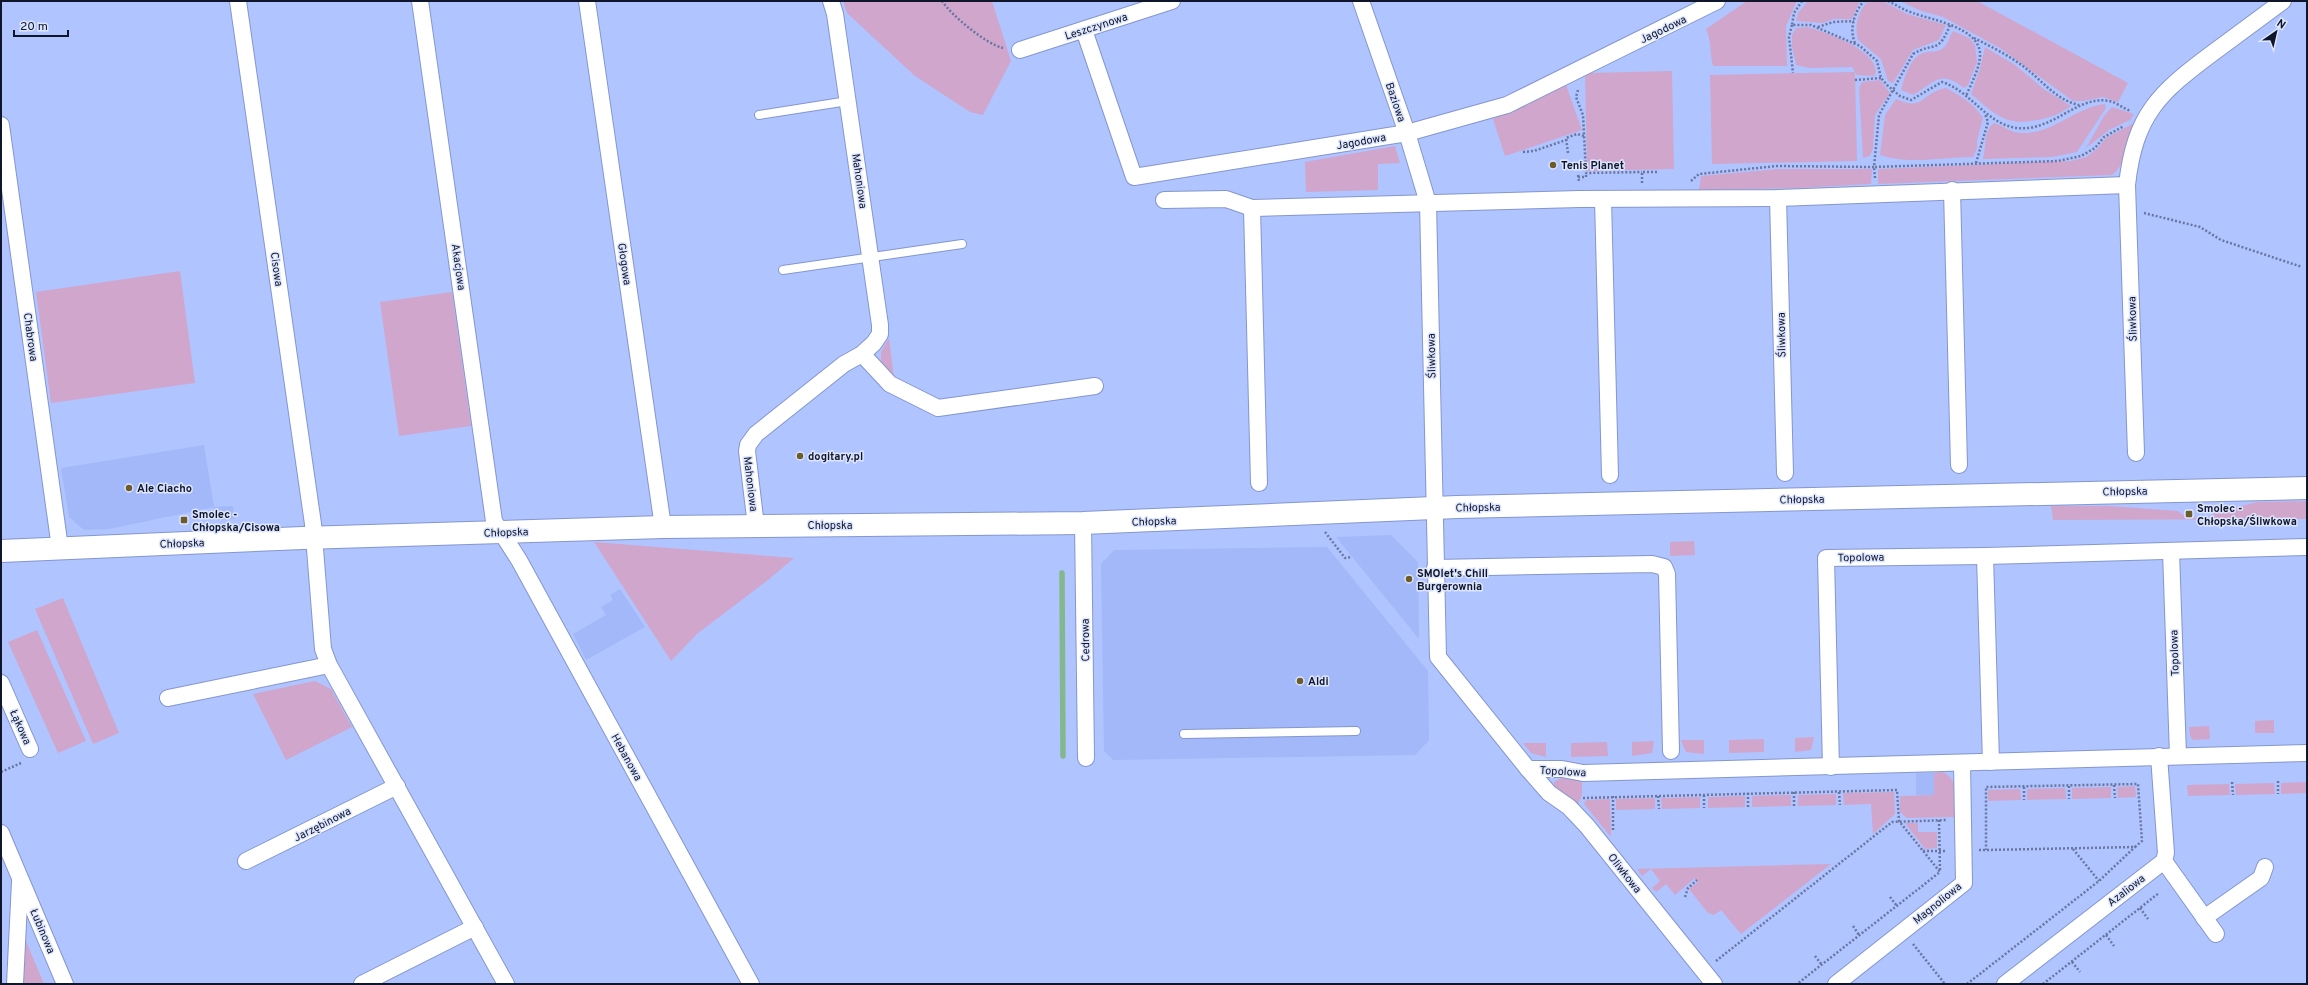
<svg xmlns="http://www.w3.org/2000/svg" width="2308" height="985" font-family="Overpass,sans-serif">
	<style>
		.built { fill: #a2b8f8 }
		.green { fill: #d0a6cc }
		.lines { fill: none; stroke-linecap: round; stroke-linejoin: round }
		.stream { stroke: #84b78e; stroke-width: 5.5 }
		.lane-casing { stroke: #8496ce; stroke-width: 10 }
		.street-casing { stroke: #8496ce; stroke-width: 18 }
		.secondary-casing { stroke: #8496ce; stroke-width: 24 }
		.path { stroke: #6876a0; stroke-width: 2.5; stroke-dasharray: 2 2; stroke-linecap: butt }
		.lane { stroke: #fff; stroke-width: 8 }
		.street { stroke: #fff; stroke-width: 16 }
		.secondary { stroke: #fff; stroke-width: 22 }
		.poi-dot { fill: #6d5b29; stroke: #dde6fe; stroke-width: 1.5 }
		.labels { text-anchor: middle; stroke-width: 3; stroke-linejoin: round; paint-order: stroke }
		.street-label { font-size: 11px; fill: #0f152a; stroke: #dde6fe }
		.poi-label { font-size: 11px; font-weight: bold; fill: #0f152a; stroke: #dde6fe; text-anchor: start }
	</style>
	<rect width="100%" height="100%" fill="#b0c4ff"/>
	<g class="built">
		<path d="M204,445L214,507L233,506L234,519L215,520L214,507L109,529L84,530L69,517L61,468Z"/>
		<path d="M1391,535L1418,562L1419,639L1336,537Z"/>
		<path d="M1327,547L1428,671L1429,740L1415,755L1113,760L1104,751L1101,564L1114,550Z"/>
		<path d="M620,589L645,627L586,660L573,634L606,615L601,607L613,600L610,595Z"/>
		<rect x="1916" y="773" width="18" height="22"/>
	</g>
	<g class="green">
		<path d="M843,1H992L1011,61L983,115L970,112L915,76L847,13Z"/>
		<path d="M1747,1H1797L1786,26L1787,66H1713C1709,51 1712,42 1706,29Z"/>
		<path d="M1808,1H1860L1852,19H1833L1823,23L1796,21L1798,13Z"/>
		<path d="M1868,1H1883L1907,14L1946,25L1939,40L1913,50L1893,83L1888,81L1881,59L1858,40C1854,26 1858,11 1868,1Z"/>
		<path d="M1900,1H1977L2128,83L2118,102L2103,97L2083,101H2073L2000,48L1943,17L1921,11Z"/>
		<path d="M1807,27C1825,32 1883,51 1875,76L1857,75L1855,72L1857,161L1712,164L1710,75L1855,72L1852,67L1809,68L1796,65L1792,46V35L1796,28Z"/>
		<path d="M1953,31L1969,38L1975,45L1977,62L1968,85L1964,88C1940,69 1935,82 1913,95L1901,90C1904,79 1910,57 1923,53C1932,50 1939,54 1946,45C1949,41 1950,35 1953,31Z"/>
		<path d="M1985,47L2015,65L2045,90L2071,106C2060,114 2050,118 2037,120C2005,127 1994,113 1971,94L1980,69Z"/>
		<path d="M1672,71L1674,169L1587,171L1585,75L1589,73Z"/>
		<path d="M1880,80L1890,93L1875,115L1873,148L1870,156L1863,158L1859,88L1862,82Z"/>
		<path d="M1566,85L1582,130L1505,156L1493,119Z"/>
		<path d="M1946,88C1961,96 1974,104 1983,118L1977,141V148L1973,157C1943,157 1909,165 1880,155L1885,115L1896,99C1925,112 1920,93 1946,88Z"/>
		<path d="M2105,104L2106,108L2077,152L2053,157L1983,159C1986,148 1984,130 1994,123C2001,125 2008,130 2014,132C2049,139 2074,107 2105,104Z"/>
		<path d="M2112,107L2134,114L2130,120L2109,130L2086,148L2104,116Z"/>
		<path d="M2134,123C2128,138 2126,166 2112,175L1878,184V169L2071,161L2086,157L2097,149L2106,138Z"/>
		<path d="M1395,146L1400,163L1378,164V190L1306,192L1305,162Z"/>
		<path d="M1778,169H1872L1871,184L1799,188L1699,190L1701,176Z"/>
		<path d="M180,271L195,383L51,403L36,292Z"/>
		<path d="M452,292L471,426L399,436L380,302Z"/>
		<path d="M889,338L894,379L881,362V352Z"/>
		<path d="M2307,501V519L2053,520L2051,506H2109L2178,511L2187,518L2210,517L2217,510L2230,509L2257,502Z"/>
		<path d="M1694,541L1695,555L1670,556V542Z"/>
		<path d="M594,542L794,558L768,580L697,634L671,661Z"/>
		<path d="M63,598L119,733L93,744L35,609Z"/>
		<path d="M37,630L86,741L58,753L8,642Z"/>
		<path d="M315,681L331,689L352,727L286,760L253,694Z"/>
		<path d="M2274,720V733H2255V721Z"/>
		<path d="M2209,726L2210,739L2193,740L2190,736L2189,727Z"/>
		<path d="M1814,737L1811,750L1795,752V738Z"/>
		<path d="M1764,739V752L1729,753V740Z"/>
		<path d="M1681,740H1704V754L1686,752Z"/>
		<path d="M1654,741L1652,753L1632,756V742Z"/>
		<path d="M1607,742L1608,756L1571,757V743Z"/>
		<path d="M1523,743H1546V757L1531,753Z"/>
		<path d="M1942,772C1960,778 1955,801 1955,817L1907,818L1900,812V796L1934,795V773Z"/>
		<path d="M1561,778L1582,781V795L1578,804L1554,789V782Z"/>
		<path d="M2307,782V793L2281,794V783Z"/>
		<path d="M2274,783L2275,794L2236,795L2235,784Z"/>
		<path d="M2229,784L2230,795L2188,796L2187,785Z"/>
		<path d="M2135,786L2136,797L2118,798L2117,787Z"/>
		<path d="M2111,787V798L2072,799V788Z"/>
		<path d="M2065,788L2066,799L2027,800V789Z"/>
		<path d="M2020,789L2021,800L1988,801V790Z"/>
		<path d="M1894,792L1895,814L1873,834L1871,804L1844,805L1843,793Z"/>
		<path d="M1836,794V805L1798,806V795Z"/>
		<path d="M1791,795V806L1752,807V796Z"/>
		<path d="M1745,796V807L1708,808V797Z"/>
		<path d="M1700,797V808L1662,809L1661,798Z"/>
		<path d="M1655,798V809L1616,810V799Z"/>
		<path d="M1610,799L1611,837L1584,804L1586,800Z"/>
		<path d="M1905,823H1918V832H1937V848L1925,849Z"/>
		<path d="M1831,864L1741,934L1721,910L1714,915L1708,913L1689,889L1698,882L1695,878L1675,895L1666,884L1656,892L1652,888L1660,881L1651,869L1642,876L1637,869Z"/>
		<path d="M23,934L44,984H21Z"/>
	</g>
	<g class="lines">
		<path class="stream" d="M1062,573L1063,756"/>
		<defs>
			<g id="lane">
				<path d="M759,115L848,101"/>
				<path d="M783,270L962,244"/>
				<path d="M1184,734L1356,731"/>
			</g>
			<g id="street">
				<path d="M238,1L313,524L323,649L329,665L506,984"/>
				<path d="M420,1L494,521L519,560L751,984"/>
				<path d="M587,1L663,527"/>
				<path d="M1361,1L1407,133L1428,203L1438,657L1528,769H1562L1583,773L2307,753"/>
				<path d="M1084,30L1134,177L1407,133L1507,105L1717,1"/>
				<path d="M1020,50L1172,1"/>
				<path d="M1,125L60,548"/>
				<path d="M1952,190L1959,465"/>
				<path d="M1778,198L1785,473"/>
				<path d="M1603,199L1610,475"/>
				<path d="M1164,200L1226,199L1252,208L1579,199L1778,198L2127,185"/>
				<path d="M1252,208L1259,483"/>
				<path d="M862,354L890,384L938,408L1095,386"/>
				<path d="M2136,453L2127,185C2135,114 2159,93 2214,52C2237,35 2260,18 2283,1"/>
				<path d="M1083,523L1086,758"/>
				<path d="M756,526L747,451L748,445L756,434L844,364L862,354L874,343L880,334V325L835,14L831,1"/>
				<path d="M2171,551L2178,756"/>
				<path d="M1985,556L1991,762"/>
				<path d="M1435,568L1652,564L1664,567L1667,574L1671,751"/>
				<path d="M1,683L30,749"/>
				<path d="M168,698L329,665"/>
				<path d="M1831,767L1826,558L1985,556L2307,547"/>
				<path d="M1528,769L1549,793L1569,807L1587,826L1714,984"/>
				<path d="M1,833L65,984"/>
				<path d="M246,861L397,786"/>
				<path d="M2164,861L2216,934"/>
				<path d="M2204,918L2261,878L2265,867"/>
				<path d="M15,984L20,882"/>
				<path d="M362,984L475,927"/>
				<path d="M1836,984L1964,883L1962,763"/>
				<path d="M2005,984L2164,861L2166,853L2159,756"/>
			</g>
			<path id="secondary" d="M1,551L303,538L663,527L1083,523L1457,507L2307,488"/>
		</defs>
		<use href="#lane" class="lane-casing"/>
		<use href="#street" class="street-casing"/>
		<use href="#secondary" class="secondary-casing"/>
		<g class="path">
			<path d="M942,1C952,16 986,44 1003,48"/>
			<path d="M1802,1L1794,13L1792,25H1811L1860,46L1877,61L1881,78L1887,85L1900,96L1911,100L1942,82C1971,91 1986,124 2017,128C2053,132 2077,95 2109,101C2116,102 2124,109 2131,111"/>
			<path d="M1888,1C1896,5 1904,10 1913,13C1932,20 1978,27 1980,53C1981,66 1971,84 1966,96"/>
			<path d="M1792,25L1789,37L1793,73"/>
			<path d="M1818,27L1833,22L1854,21"/>
			<path d="M1974,38C1992,47 2012,57 2028,70C2044,83 2057,100 2079,105"/>
			<path d="M1855,43C1849,30 1854,12 1864,1"/>
			<path d="M1855,80L1881,78"/>
			<path d="M1578,90L1576,97L1583,115L1586,173L1642,172"/>
			<path d="M1523,152L1534,151L1566,140"/>
			<path d="M1568,153L1566,138L1577,134L1584,136"/>
			<path d="M1976,163L1988,122L1985,114"/>
			<path d="M1578,175L1579,182"/>
			<path d="M1578,177H1586V173"/>
			<path d="M1875,178L1874,167L2058,161L2081,156L2095,148L2104,137L2124,126"/>
			<path d="M1691,181L1699,174L1777,166L1874,167L1879,115L1913,54C1935,41 1938,55 1950,25"/>
			<path d="M1642,183V172H1659"/>
			<path d="M2144,213L2200,227L2221,240L2302,267"/>
			<path d="M1325,532L1345,558L1352,557"/>
			<path d="M1,772L21,763"/>
			<path d="M2278,781V794"/>
			<path d="M2232,782L2233,795"/>
			<path d="M2114,785L2115,798"/>
			<path d="M2069,786V799"/>
			<path d="M2024,787V800"/>
			<path d="M1794,792V806"/>
			<path d="M1839,792L1840,805"/>
			<path d="M1748,793V807"/>
			<path d="M1704,795V808"/>
			<path d="M1613,796V832"/>
			<path d="M1658,796L1659,809"/>
			<path d="M1583,798L1897,790L1899,821L1940,872L1797,984"/>
			<path d="M1939,820L1940,872"/>
			<path d="M2073,849L2099,881"/>
			<path d="M1979,850H1986L2135,847L2142,841L2138,784L1986,787V850"/>
			<path d="M1923,851H1946"/>
			<path d="M1685,897L1688,888L1697,880"/>
			<path d="M1890,897L1897,906"/>
			<path d="M2140,908L2148,919"/>
			<path d="M1853,926L1859,935"/>
			<path d="M2106,935L2114,946"/>
			<path d="M1913,944L1945,984"/>
			<path d="M1815,956L1822,965"/>
			<path d="M1716,961L1892,822L1947,820"/>
			<path d="M2072,962L2080,972"/>
			<path d="M1967,984L2099,881L2135,847"/>
			<path d="M2043,984L2159,893"/>
		</g>
		<use href="#lane" class="lane"/>
		<use href="#street" class="street"/>
		<use href="#secondary" class="secondary"/>
	</g>
	<g class="poi-dot">
		<circle cx="1553" cy="165" r="4"/>
		<circle cx="800" cy="456" r="4"/>
		<circle cx="129" cy="488" r="4"/>
		<rect x="2185" y="510" width="8" height="8" rx="2"/>
		<rect x="180" y="516" width="8" height="8" rx="2"/>
		<circle cx="1409" cy="579" r="4"/>
		<circle cx="1300" cy="681" r="4"/>
	</g>
	<g class="labels">
		<g class="street-label">
			<text transform="translate(1096 26) rotate(-18)" y="4">Leszczynowa</text>
			<text transform="translate(1663 29) rotate(-26)" y="4">Jagodowa</text>
			<text transform="translate(1396 102) rotate(71)" y="4">Baziowa</text>
			<text transform="translate(1361 141) rotate(-10)" y="4">Jagodowa</text>
			<text transform="translate(860 181) rotate(82)" y="4">Mahoniowa</text>
			<text transform="translate(625 264) rotate(82)" y="4">Głogowa</text>
			<text transform="translate(459 267) rotate(82)" y="4">Akacjowa</text>
			<text transform="translate(277 269) rotate(82)" y="4">Cisowa</text>
			<text transform="translate(2132 319) rotate(-92)" y="4">Śliwkowa</text>
			<text transform="translate(1781 335) rotate(-91)" y="4">Śliwkowa</text>
			<text transform="translate(31 337) rotate(82)" y="4">Chabrowa</text>
			<text transform="translate(1431 356) rotate(-91)" y="4">Śliwkowa</text>
			<text transform="translate(751 484) rotate(83)" y="4">Mahoniowa</text>
			<text transform="translate(2125 491) rotate(-1)" y="4">Chłopska</text>
			<text transform="translate(1802 499) rotate(-1)" y="4">Chłopska</text>
			<text transform="translate(1478 507) rotate(-1)" y="4">Chłopska</text>
			<text transform="translate(1154 521) rotate(-2)" y="4">Chłopska</text>
			<text x="830" y="529">Chłopska</text>
			<text transform="translate(506 532) rotate(-2)" y="4">Chłopska</text>
			<text transform="translate(182 543) rotate(-2)" y="4">Chłopska</text>
			<text transform="translate(1861 557) rotate(-1)" y="4">Topolowa</text>
			<text transform="translate(1085 640) rotate(-91)" y="4">Cedrowa</text>
			<text transform="translate(2174 653) rotate(-92)" y="4">Topolowa</text>
			<text transform="translate(21 727) rotate(66)" y="4">Łąkowa</text>
			<text transform="translate(627 757) rotate(61)" y="4">Hebanowa</text>
			<text transform="translate(1563 771) rotate(3)" y="4">Topolowa</text>
			<text transform="translate(322 824) rotate(-27)" y="4">Jarzębinowa</text>
			<text transform="translate(1625 873) rotate(52)" y="4">Oliwkowa</text>
			<text transform="translate(2126 890) rotate(-38)" y="4">Azaliowa</text>
			<text transform="translate(1937 903) rotate(-39)" y="4">Magnoliowa</text>
			<text transform="translate(43 931) rotate(67)" y="4">Łubinowa</text>
		</g>
		<g class="poi-label">
			<text x="1561" y="169">Tenis Planet</text>
			<text x="808" y="460">dogitary.pl</text>
			<text x="137" y="492">Ale Ciacho</text>
			<text x="2197" y="512">Smolec -<tspan x="2197" dy="13">Chłopska/Śliwkowa</tspan></text>
			<text x="192" y="518">Smolec -<tspan x="192" dy="13">Chłopska/Cisowa</tspan></text>
			<text x="1417" y="577">SMOlet's Chill<tspan x="1417" dy="13">Burgerownia</tspan></text>
			<text x="1308" y="685">Aldi</text>
		</g>
	</g>
	<rect width="2308" height="985" fill="none" stroke="#0f152a" stroke-width="4"/>
	<g transform="translate(2276 32) rotate(34)" stroke="#dde6fe" stroke-width="3" paint-order="stroke">
	<path d="M0-3L7 15L0 10L-7 15Z" fill="#0f152a"/>
	<text y="-6" font-size="11" font-weight="bold" text-anchor="middle" fill="#0f152a">N</text>
	</g>
	<path d="M14 30v6h54v-6" fill="none" stroke="#0f152a" stroke-width="2"/>
	<text x="20" y="30" font-size="12" fill="#0f152a" stroke="#dde6fe" stroke-width="3" paint-order="stroke">20 m</text>
</svg>
